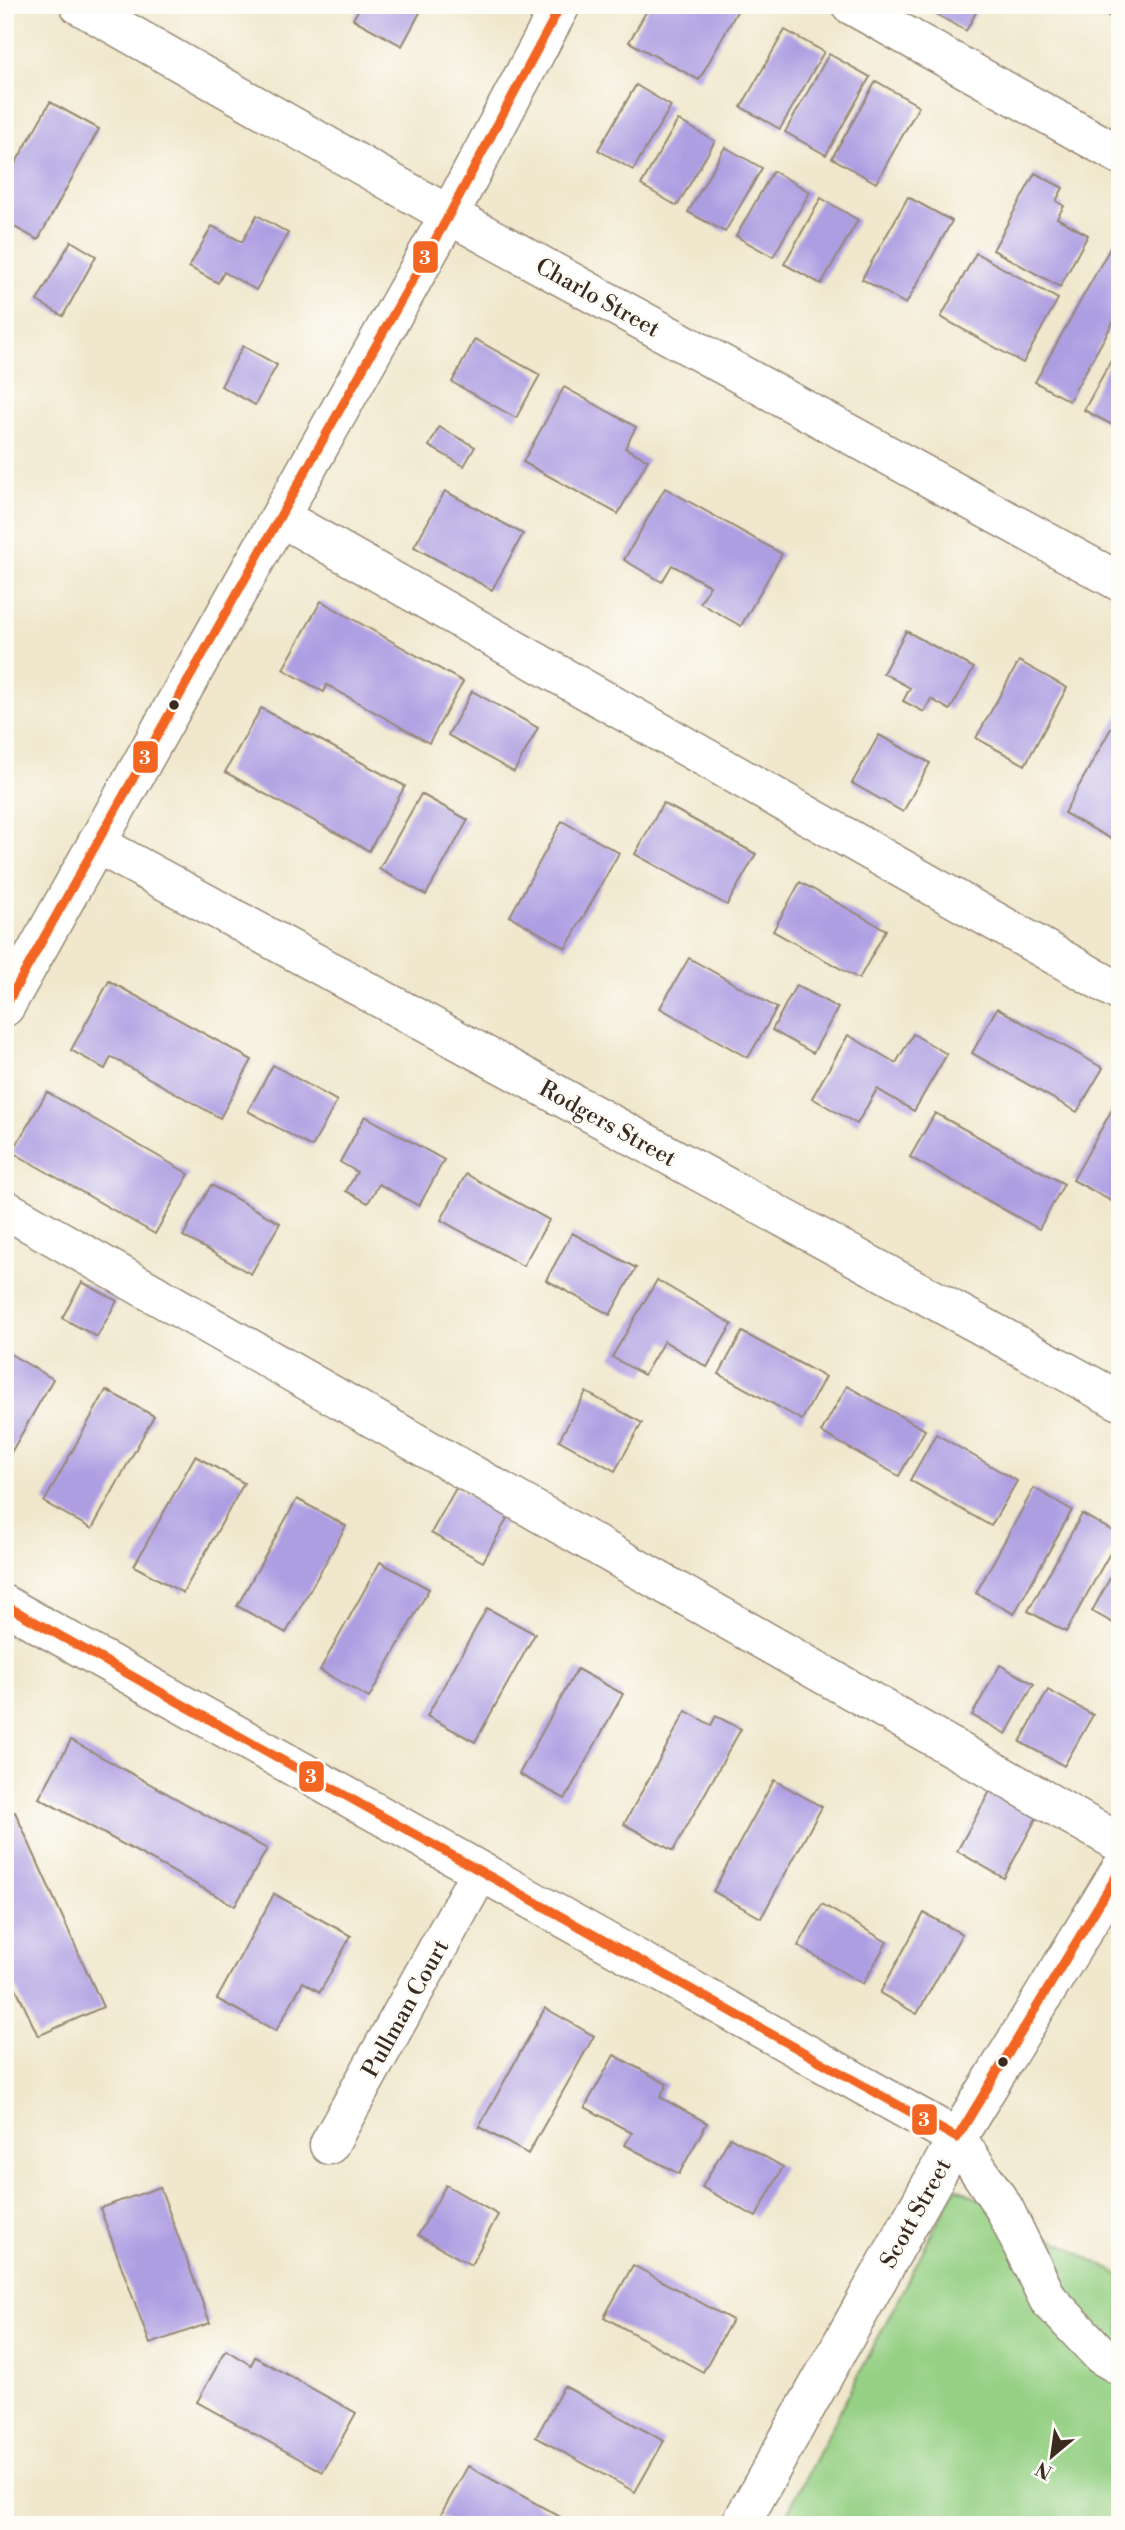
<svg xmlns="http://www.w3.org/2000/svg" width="1125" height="2530" font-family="'Libre Bodoni',serif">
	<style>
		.green { fill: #95d084; stroke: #687d51; stroke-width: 2 }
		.building { fill: #ad9ee2 }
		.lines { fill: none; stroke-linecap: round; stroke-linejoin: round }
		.minor-casing { stroke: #968875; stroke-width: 41 }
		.minor { stroke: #fff; stroke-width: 38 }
		.bus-1-casing { stroke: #fdfcf7; stroke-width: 14 }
		.bus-1 { stroke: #f26522; stroke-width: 9 }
		.bus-dot { fill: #3b2a1e; stroke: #fdfcf7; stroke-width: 2.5 }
		.labels { text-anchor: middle; stroke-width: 6; stroke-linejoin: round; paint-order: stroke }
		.street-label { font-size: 23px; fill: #3b2a1e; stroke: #fdfcf7 }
		.line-badge { stroke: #fdfcf7; stroke-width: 2.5 }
		.badge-label { font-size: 19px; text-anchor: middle; font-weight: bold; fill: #fff }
	</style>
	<rect width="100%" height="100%" fill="#fdfcf7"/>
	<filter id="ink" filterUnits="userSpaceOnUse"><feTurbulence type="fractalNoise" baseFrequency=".0143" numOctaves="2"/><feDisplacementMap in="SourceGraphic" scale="14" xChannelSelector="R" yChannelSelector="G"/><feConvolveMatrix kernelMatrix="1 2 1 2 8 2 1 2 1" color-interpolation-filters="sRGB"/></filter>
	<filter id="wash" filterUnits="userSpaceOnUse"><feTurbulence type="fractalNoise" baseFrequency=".00686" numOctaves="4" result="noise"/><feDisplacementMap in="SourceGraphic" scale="28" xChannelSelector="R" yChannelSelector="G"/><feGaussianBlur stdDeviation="1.57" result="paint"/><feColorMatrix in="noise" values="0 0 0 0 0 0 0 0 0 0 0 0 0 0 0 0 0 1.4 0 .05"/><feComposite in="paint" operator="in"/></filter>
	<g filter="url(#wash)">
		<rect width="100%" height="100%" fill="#f0e7cc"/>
		<path class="green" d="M956,2187L1120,2275V2525H781Z"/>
		<g id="blocks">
			<g class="building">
				<path d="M361,5H424L402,46L353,19Z"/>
				<path d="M650,5H733L739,8L699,80L629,42Z"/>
				<path d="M920,5H980L966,31Z"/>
				<path d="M1110,5H1120V22L1105,14Z"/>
				<path d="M785,30L824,52L780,129L741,107Z"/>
				<path d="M829,54L870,77L826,155L785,132Z"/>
				<path d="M876,81L919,106L876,183L832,158Z"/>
				<path d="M636,85L671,106L633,170L598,150Z"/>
				<path d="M50,102L99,129L38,240L5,222V182Z"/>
				<path d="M678,120L715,141L677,206L641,185Z"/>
				<path d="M725,147L762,168L725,232L688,212Z"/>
				<path d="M773,171L810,192L773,257L736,236Z"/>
				<path d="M1035,173L1063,188L1056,201L1064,206L1057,218L1088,235L1060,287L993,250Z"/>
				<path d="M908,197L952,221L906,304L862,279Z"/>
				<path d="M821,198L858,220L821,284L784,264Z"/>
				<path d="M257,215L288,233L256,290L224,272L218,283L189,267L212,226L242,242Z"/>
				<path d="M71,241L96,256L63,316L37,301Z"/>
				<path d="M1114,241L1120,245V310L1069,401L1035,382Z"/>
				<path d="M976,253L1058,299L1023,363L941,317Z"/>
				<path d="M475,339L540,375L516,418L452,382Z"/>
				<path d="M1120,344V429L1084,410Z"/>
				<path d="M243,346L277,365L255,405L221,386Z"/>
				<path d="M564,387L636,427L625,448L648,460L618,514L523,462Z"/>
				<path d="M439,427L475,447L464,466L429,446Z"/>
				<path d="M665,488L782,554L741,626L700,603L710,586L672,565L662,582L624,560Z"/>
				<path d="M445,491L523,534L492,590L414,547Z"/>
				<path d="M321,601L463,682L429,743L327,685L324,692L283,669Z"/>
				<path d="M906,631L974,668L950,710L931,699L924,712L903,701L910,688L883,673Z"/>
				<path d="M1019,661L1067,688L1025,765L976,738Z"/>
				<path d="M472,691L538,728L514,772L448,735Z"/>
				<path d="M261,708L405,786L369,851L225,772Z"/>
				<path d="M1120,712V828L1113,840L1064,813Z"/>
				<path d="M879,735L930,763L903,812L852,783Z"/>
				<path d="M421,794L468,820L426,895L379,869Z"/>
				<path d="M663,803L756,854L727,905L635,854Z"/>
				<path d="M562,821L619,853L566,948L510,916Z"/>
				<path d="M800,882L886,930L859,979L773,931Z"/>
				<path d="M689,958L777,1008L748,1058L660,1008Z"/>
				<path d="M109,981L252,1060L220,1118L111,1057L105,1069L71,1050Z"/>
				<path d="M796,985L838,1008L813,1053L772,1030Z"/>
				<path d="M997,1008L1103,1068L1077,1112L972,1053Z"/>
				<path d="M913,1034L947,1054L914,1111L877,1089L857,1124L812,1098L848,1035L896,1063Z"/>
				<path d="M273,1065L337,1101L312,1147L248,1111Z"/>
				<path d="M47,1092L189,1174L155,1234L12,1152Z"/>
				<path d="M1120,1095V1189L1113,1202L1073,1180Z"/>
				<path d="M935,1113L1064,1184L1039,1229L910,1157Z"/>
				<path d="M365,1116L444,1160L419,1206L379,1184L368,1203L346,1191L357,1172L340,1162Z"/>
				<path d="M466,1174L549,1220L523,1266L441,1220Z"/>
				<path d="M211,1185L280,1223L251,1274L183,1236Z"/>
				<path d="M572,1233L636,1268L610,1315L546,1280Z"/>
				<path d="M657,1280L732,1324L707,1367L664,1341L644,1375L612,1357Z"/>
				<path d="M82,1282L117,1301L97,1337L62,1318Z"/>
				<path d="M742,1332L825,1377L802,1420L719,1374Z"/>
				<path d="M5,1351L53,1379L5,1463Z"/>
				<path d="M847,1386L925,1430L899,1476L821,1432Z"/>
				<path d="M106,1390L154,1416L92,1529L44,1502Z"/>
				<path d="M586,1392L642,1423L615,1471L559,1440Z"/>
				<path d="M936,1434L1017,1481L991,1526L910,1480Z"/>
				<path d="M195,1456L244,1483L183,1593L134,1566Z"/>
				<path d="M456,1488L508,1517L483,1562L431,1533Z"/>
				<path d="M1034,1488L1072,1510L1014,1614L976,1593Z"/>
				<path d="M297,1499L346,1526L286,1633L237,1606Z"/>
				<path d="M1082,1514L1120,1535L1066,1632L1028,1611Z"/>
				<path d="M1120,1560V1627L1092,1611Z"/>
				<path d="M380,1562L429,1589L369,1698L320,1670Z"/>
				<path d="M487,1608L535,1634L475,1742L427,1716Z"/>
				<path d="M1000,1665L1034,1684L1006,1734L972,1715Z"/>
				<path d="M577,1669L623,1694L565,1799L519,1774Z"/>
				<path d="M1048,1690L1093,1715L1064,1766L1020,1742Z"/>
				<path d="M686,1711L711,1725L716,1716L741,1729L673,1851L624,1824Z"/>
				<path d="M71,1740L267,1849L235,1906L39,1798Z"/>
				<path d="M774,1780L822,1807L761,1918L713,1891Z"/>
				<path d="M990,1791L1037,1817L1004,1878L957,1851Z"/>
				<path d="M15,1812L103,2007L38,2036L5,1964V1817Z"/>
				<path d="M274,1894L351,1936L320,1992L303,1982L276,2031L217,1999Z"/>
				<path d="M822,1904L887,1942L863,1984L798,1946Z"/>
				<path d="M924,1913L962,1934L917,2014L880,1993Z"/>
				<path d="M545,2008L594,2036L528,2154L479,2127Z"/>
				<path d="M614,2055L667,2084L660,2097L707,2123L679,2174L625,2145L632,2133L585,2107Z"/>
				<path d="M730,2137L783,2167L756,2217L702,2187Z"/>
				<path d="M446,2185L498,2215L471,2265L418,2235Z"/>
				<path d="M160,2187L210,2323L150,2344L100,2208Z"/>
				<path d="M633,2265L732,2320L703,2372L604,2317Z"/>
				<path d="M226,2350L251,2365L255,2357L356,2413L323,2472L197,2402Z"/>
				<path d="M564,2386L664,2441L635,2492L536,2437Z"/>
				<path d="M468,2466L575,2525H457L440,2516Z"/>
			</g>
		</g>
	</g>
	<g filter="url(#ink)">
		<use href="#blocks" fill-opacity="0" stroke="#968875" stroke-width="2"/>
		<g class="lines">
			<defs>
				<g id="minor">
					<path d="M79,5L449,215L1120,582"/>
					<path d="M851,5L1120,155"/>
					<path d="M280,517L1120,992"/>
					<path d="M97,844L1120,1401"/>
					<path d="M5,1007L449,215L561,5"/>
					<path d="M5,1209L1120,1843"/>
					<path d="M5,1605L957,2138L1004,2208L1048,2299L1101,2355L1120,2366"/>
					<path d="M329,2145L480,1872"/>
					<path d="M740,2525L957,2138L1120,1870"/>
				</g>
			</defs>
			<use href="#minor" class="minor-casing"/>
			<use href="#minor" class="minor"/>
			<defs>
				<g id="bus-1">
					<path d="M5,1007L449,215L561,5"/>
					<path d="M5,1605L957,2138L1120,1870"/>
				</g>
			</defs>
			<use href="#bus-1" class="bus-1-casing"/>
			<use href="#bus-1" class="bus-1"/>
		</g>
	</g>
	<g class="bus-dot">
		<circle cx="174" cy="705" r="6"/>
		<circle cx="1003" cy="2062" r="6"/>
	</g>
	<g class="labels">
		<g class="street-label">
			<text transform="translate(598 297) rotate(29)" y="8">Charlo Street</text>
			<text transform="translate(608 1123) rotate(29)" y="8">Rodgers Street</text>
			<text transform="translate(405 2008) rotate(-61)" y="8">Pullman Court</text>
			<text transform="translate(915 2213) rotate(-61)" y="8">Scott Street</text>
		</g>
	</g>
	<g class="line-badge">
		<rect x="412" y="240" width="27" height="34" rx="7" fill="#f26522"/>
		<rect x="132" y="740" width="27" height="34" rx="7" fill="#f26522"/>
		<rect x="298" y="1760" width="27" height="33" rx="7" fill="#f26522"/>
		<rect x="911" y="2103" width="27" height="33" rx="7" fill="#f26522"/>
	</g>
	<g class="badge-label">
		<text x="425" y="264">3</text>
		<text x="145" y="764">3</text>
		<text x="311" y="1783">3</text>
		<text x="924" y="2126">3</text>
	</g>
	<rect width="1125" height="2530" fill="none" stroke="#fdfcf7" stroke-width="28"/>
	<g transform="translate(1052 2456) rotate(209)" stroke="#fdfcf7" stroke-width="5" paint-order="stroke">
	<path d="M0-5L12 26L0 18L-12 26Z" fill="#3b2a1e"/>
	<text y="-10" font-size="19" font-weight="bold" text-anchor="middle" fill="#3b2a1e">N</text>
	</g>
</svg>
